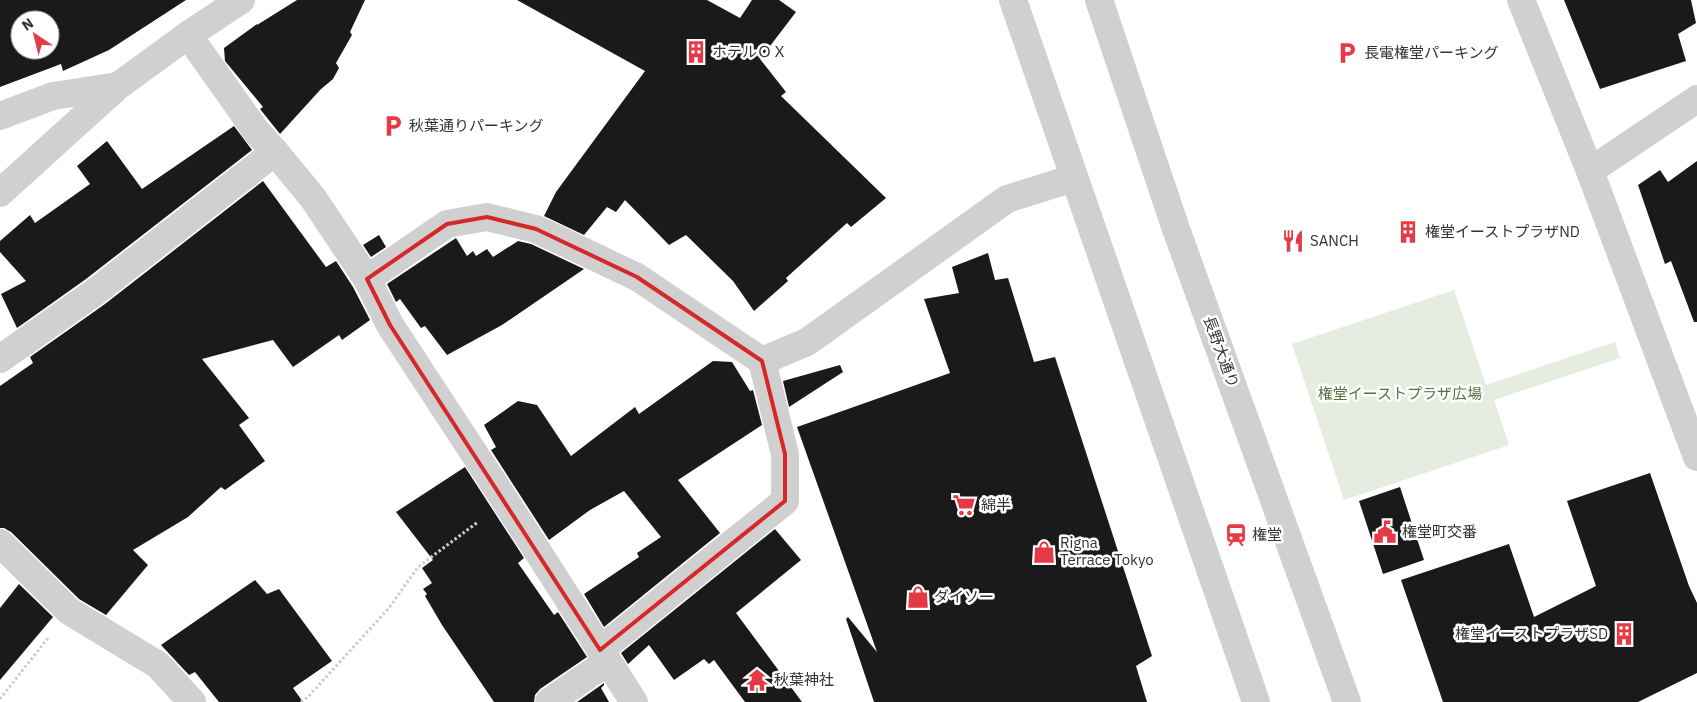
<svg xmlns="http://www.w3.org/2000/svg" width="1697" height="702" font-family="'IBM Plex Sans','Noto Sans JP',sans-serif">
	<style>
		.green { fill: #e6ecdf }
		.building { fill: #1a1a1a; fill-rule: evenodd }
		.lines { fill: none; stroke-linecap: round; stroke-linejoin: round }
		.path { stroke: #cdcdcd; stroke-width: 3; stroke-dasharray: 2.5 2.5; stroke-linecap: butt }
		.minor { stroke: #d0d0d0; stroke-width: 28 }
		.marked { fill: none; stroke: #d62828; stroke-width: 4; stroke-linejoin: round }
		.labels { text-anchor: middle; stroke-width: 5; stroke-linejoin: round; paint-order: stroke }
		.poi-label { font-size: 15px; fill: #333; stroke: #fff; text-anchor: start }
		.street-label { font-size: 15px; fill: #333; stroke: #fff }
		.park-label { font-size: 15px; fill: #56703f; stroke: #fff }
	</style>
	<rect width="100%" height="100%" fill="#fff"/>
	<path class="green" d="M1454,290L1486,385L1615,342L1620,358L1494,400L1509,445L1344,500L1292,344Z"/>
	<g class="building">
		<path d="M0,0H186L109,50L63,71L61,64L0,87ZM20,20H50V50H20Z"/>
		<path d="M297,0H365L350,32L352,35L336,63L339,68L333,79L321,89L280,134L260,109L263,107L225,61L224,48L257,24V25Z"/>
		<path d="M517,0H707L740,18L752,0H779L796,12L760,59L786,92L781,96L886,198L851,227L847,223L786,278L788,281L754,311L733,281L686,235L669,245L625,200L616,212L607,207L584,235L544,216L556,192L645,71Z"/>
		<path d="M1564,0H1691L1696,23L1678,34L1686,61L1600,89Z"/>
		<path d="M234,126L252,150L86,279L17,328L1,294L26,281L0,252V241L30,215L35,223L90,184L77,166L107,141L142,189Z"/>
		<path d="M1697,161V322H1694L1671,261L1665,264L1638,185L1660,170L1668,182Z"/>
		<path d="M263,181L326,267L336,261L353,287L370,320L342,340L339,335L293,367L273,340L202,359L249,418L239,425L265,461L225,490L221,487L188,517L133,550L148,565L106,615L79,599L11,532L4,528H0V386L33,363L30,357L105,304Z"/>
		<path d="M379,235L386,247L371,257L363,245Z"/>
		<path d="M456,238L467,256L473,251L476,256L487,249L493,257L518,241L531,244L584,269L502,325L447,355L425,326L421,328L400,299L396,302L387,284Z"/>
		<path d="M988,253L995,280L1008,278L1034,362L1055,357L1152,656L1136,666L1147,702H874L846,619L848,617L877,652L797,427L950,373L924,299L959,293L952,267Z"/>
		<path d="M713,361L732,362L750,391L753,390L762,425L678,480L720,533L604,627L584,594L639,557L637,553L661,537L624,491L590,510L549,540L491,450L496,447L484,425L518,401L537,405L571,456L635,407L639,414Z"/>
		<path d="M840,365L843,372L789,407L783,381Z"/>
		<path d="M465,467L524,558L518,563L554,615L558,612L587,657L540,689L535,695L534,702H494L442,625L425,596L427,594L423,589L432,583L422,568L433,560L396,512Z"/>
		<path d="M1650,473L1689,586L1697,603V673L1638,702H1443L1401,580L1509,544L1534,617L1596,586L1567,501Z"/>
		<path d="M1400,487L1424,560L1383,574L1359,501Z"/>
		<path d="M775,529L801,560L736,613L802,702H745L714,660L709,664L704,659L674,680L649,645L628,664L621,653Z"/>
		<path d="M255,580L267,594L279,589L332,661L293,688L303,702H219L195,672L189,675L161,645Z"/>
		<path d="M19,584L53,617L0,680V608Z"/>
		<path d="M604,683V685L601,688L609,702H577Z"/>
	</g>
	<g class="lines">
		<g class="path">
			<path d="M0,699L48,638"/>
			<path d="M301,702L308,697L389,608L418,567L478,522"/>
		</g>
		<g class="minor">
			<path d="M1013,0L1256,702"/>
			<path d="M1099,0L1176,229L1347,702"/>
			<path d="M1521,0L1590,171L1697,457"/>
			<path d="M188,35L256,131L275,152L313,198L367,279L390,325L506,502L634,702"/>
			<path d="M0,116L53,96L118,86"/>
			<path d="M1590,171L1697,99"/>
			<path d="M0,193L118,86L188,35L241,0"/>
			<path d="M367,279L447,224L487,217L536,229L637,277L762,361L785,454V501L600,650"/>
			<path d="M0,359L95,292L275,152"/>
			<path d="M762,361L807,342L1007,199L1074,178"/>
			<path d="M0,543L69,611L158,665L192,702"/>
			<path d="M549,702L607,662"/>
		</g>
	</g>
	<path class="marked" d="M487,217L536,229L637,277L762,361L785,454V501L600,650L390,325L367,279L447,224Z"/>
	<defs>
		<symbol id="building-bare" viewBox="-9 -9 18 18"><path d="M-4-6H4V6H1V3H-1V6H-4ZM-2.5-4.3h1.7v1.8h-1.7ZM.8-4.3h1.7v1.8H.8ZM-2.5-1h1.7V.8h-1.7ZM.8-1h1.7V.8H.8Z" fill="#e63946" stroke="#fff" stroke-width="2.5" paint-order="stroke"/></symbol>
		<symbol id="parking-bare" viewBox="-9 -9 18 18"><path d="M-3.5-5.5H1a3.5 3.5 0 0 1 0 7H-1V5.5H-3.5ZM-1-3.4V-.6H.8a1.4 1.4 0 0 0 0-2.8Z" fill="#e63946" stroke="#fff" stroke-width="2.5" paint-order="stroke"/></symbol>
		<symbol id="restaurant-bare" viewBox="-9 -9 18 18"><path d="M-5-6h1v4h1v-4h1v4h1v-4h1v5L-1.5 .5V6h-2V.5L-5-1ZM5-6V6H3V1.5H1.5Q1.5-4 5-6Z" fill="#e63946" stroke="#fff" stroke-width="2.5" paint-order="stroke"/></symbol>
		<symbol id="supermarket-bare" viewBox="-9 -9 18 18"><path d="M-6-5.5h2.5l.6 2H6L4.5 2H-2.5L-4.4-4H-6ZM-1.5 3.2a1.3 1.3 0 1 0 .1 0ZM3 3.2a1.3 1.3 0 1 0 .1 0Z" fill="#e63946" stroke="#fff" stroke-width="2.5" paint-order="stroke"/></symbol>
		<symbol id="civic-bare" viewBox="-9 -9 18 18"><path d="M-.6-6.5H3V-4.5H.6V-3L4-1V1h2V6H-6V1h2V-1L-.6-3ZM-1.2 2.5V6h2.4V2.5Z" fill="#e63946" stroke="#fff" stroke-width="2.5" paint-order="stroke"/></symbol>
		<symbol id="station-bare" viewBox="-9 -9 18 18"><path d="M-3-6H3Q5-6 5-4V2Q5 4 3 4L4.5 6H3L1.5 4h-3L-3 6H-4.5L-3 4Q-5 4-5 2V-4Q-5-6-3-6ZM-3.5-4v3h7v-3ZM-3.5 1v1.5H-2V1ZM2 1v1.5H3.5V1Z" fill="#e63946" stroke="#fff" stroke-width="2.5" paint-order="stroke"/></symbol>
		<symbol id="shop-bare" viewBox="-9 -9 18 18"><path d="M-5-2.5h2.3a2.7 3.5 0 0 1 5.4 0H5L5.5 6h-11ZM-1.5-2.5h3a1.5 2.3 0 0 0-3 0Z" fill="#e63946" stroke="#fff" stroke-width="2.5" paint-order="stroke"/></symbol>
		<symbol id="temple-bare" viewBox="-9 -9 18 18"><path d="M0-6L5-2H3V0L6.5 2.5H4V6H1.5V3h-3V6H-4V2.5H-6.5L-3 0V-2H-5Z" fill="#e63946" stroke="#fff" stroke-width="2.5" paint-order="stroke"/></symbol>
	</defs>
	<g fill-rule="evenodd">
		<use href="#building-bare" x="680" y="36" width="32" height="32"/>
		<use href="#parking-bare" x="1331" y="37" width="32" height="32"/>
		<use href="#parking-bare" x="377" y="110" width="32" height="32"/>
		<use href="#building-bare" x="1392" y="216" width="32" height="32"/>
		<use href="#restaurant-bare" x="1277" y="225" width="32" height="32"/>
		<use href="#supermarket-bare" x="948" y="489" width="32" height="32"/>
		<use href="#civic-bare" x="1369" y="516" width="32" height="32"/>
		<use href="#station-bare" x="1220" y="519" width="32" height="32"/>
		<use href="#shop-bare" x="1028" y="536" width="32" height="32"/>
		<use href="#shop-bare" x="902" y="581" width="32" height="32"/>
		<use href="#building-bare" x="1608" y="618" width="32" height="32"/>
		<use href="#temple-bare" x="741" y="664" width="32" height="32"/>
	</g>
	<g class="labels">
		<g class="poi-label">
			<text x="712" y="57">ホテルＯＸ</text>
			<text x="1364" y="58">長電権堂パーキング</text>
			<text x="409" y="131">秋葉通りパーキング</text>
			<text x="1425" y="237">権堂イーストプラザND</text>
			<text x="1310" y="246">SANCH</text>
			<text x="981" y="510">綿半</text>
			<text x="1402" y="537">権堂町交番</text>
			<text x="1252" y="540">権堂</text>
			<text x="1060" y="548">Rigna<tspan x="1060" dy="17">Terrace Tokyo</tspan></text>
			<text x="934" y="602">ダイソー</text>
			<text x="1608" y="639" text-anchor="end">権堂イーストプラザSD</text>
			<text x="774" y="685">秋葉神社</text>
		</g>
		<g class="street-label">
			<text transform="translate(1221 352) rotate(70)" y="5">長野大通り</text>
		</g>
		<g class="park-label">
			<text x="1400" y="399">権堂イーストプラザ広場</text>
		</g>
	</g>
	<g transform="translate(35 35) rotate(325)"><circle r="24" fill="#ffffff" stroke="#adadad"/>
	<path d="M0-4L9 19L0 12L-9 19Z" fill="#e63946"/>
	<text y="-8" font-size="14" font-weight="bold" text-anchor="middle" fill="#333333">N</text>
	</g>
</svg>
